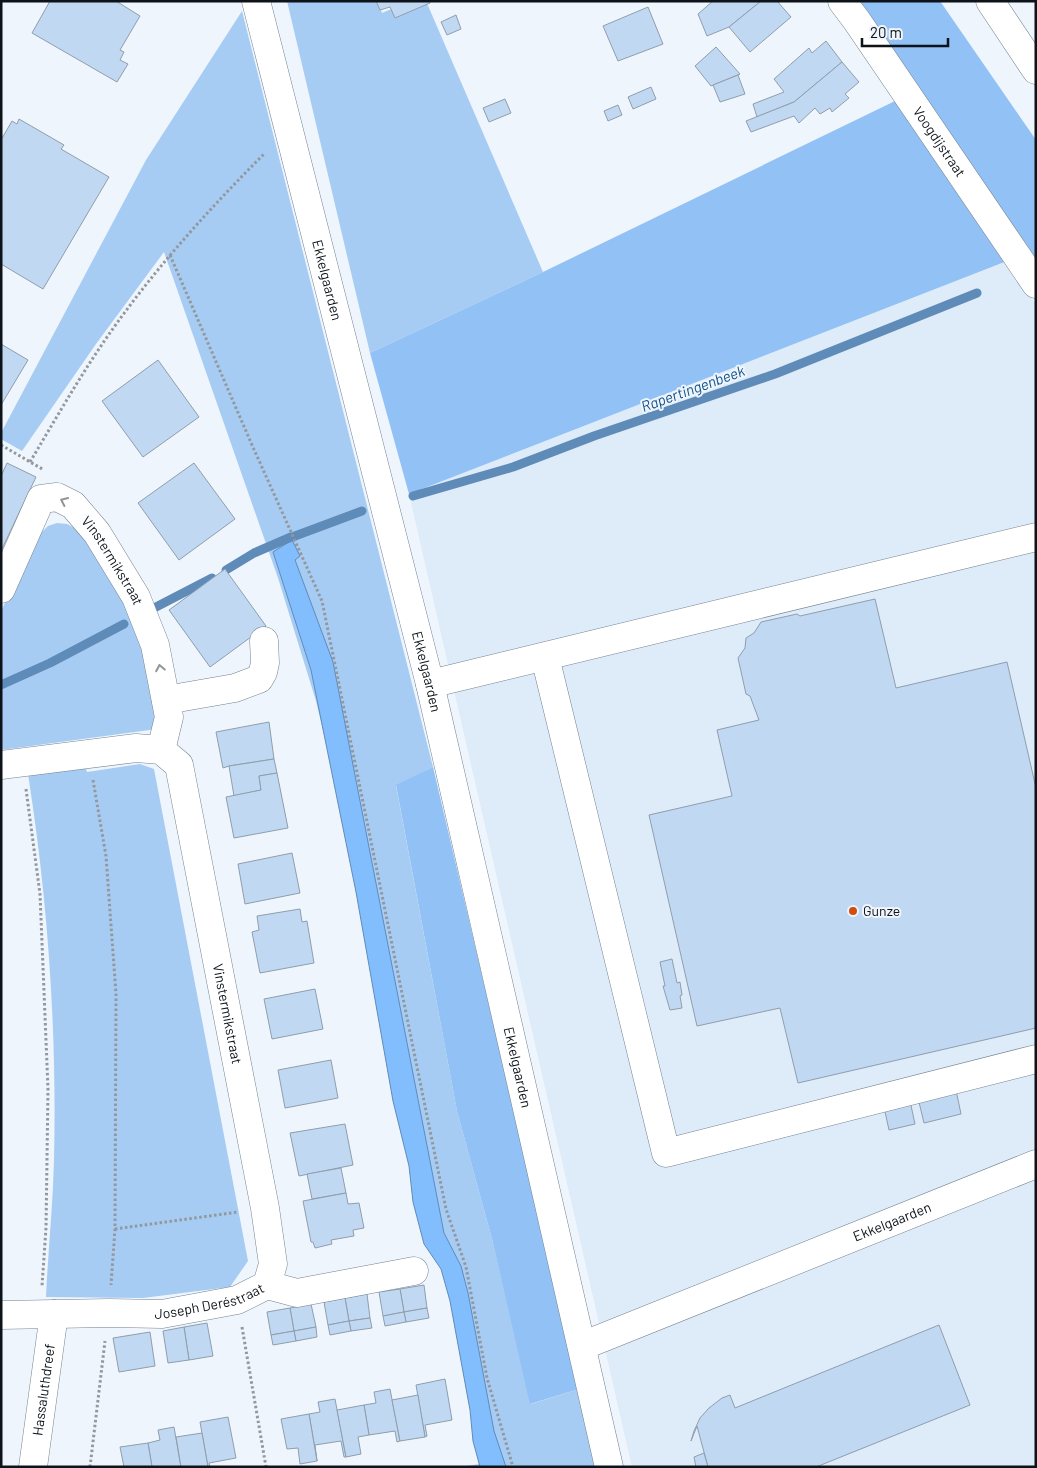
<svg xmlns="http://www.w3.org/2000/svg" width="1037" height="1468" font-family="Barlow,sans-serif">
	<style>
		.built { fill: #deebf8 }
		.green { fill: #a7ccf4 }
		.forest { fill: #91c1f5 }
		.water { fill: #82befe; stroke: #5f8bb9 }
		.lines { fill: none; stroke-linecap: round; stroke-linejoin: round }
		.stream { stroke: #5f8bb9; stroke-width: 9 }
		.building { fill: #c0d8f2; stroke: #8f9ead }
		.minor-casing { stroke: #758392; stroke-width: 29 }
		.highway-casing { stroke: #758392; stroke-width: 29 }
		.path { stroke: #92989e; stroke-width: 3; stroke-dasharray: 2.5 2.5; stroke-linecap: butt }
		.minor { stroke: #fff; stroke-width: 28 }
		.highway { stroke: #fff; stroke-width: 28 }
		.oneway { stroke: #929597 }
		.poi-dot { fill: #d24d0b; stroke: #eff5fc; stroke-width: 2 }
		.labels { text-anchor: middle; stroke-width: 4; stroke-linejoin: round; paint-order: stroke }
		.street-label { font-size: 14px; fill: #0d1318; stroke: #eff5fc }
		.poi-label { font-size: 14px; fill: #0d1318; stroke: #eff5fc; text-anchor: start }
		.water-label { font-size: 15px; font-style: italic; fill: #10518a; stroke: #eff5fc }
	</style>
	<rect width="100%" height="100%" fill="#eff5fc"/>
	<path class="built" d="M1007,261L1036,304V1467H632L409,494Z"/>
	<g class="green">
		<path d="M287,1H378L382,13L410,1H426L543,272L370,353Z"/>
		<path d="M242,11L433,767L396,786L457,1111L492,1239L531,1404L579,1389L596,1467H460L486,1463L427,1164L316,701L278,578L164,252L96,344L22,451L1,439V433L146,160Z"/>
		<path d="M57,523L67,524L80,531L123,600L147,661L157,729L1,750V611L39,535L48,526Z"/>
		<path d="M140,764L154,769L248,1261L230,1287L143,1298L46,1297C48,1251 53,1205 54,1160C57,1031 48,901 28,774L85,765L87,772Z"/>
	</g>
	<g class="forest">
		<path d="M847,1H940L1036,140V274Z"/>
		<path d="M895,101L1007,261L409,494L370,353L543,272Z"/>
		<path d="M433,767L579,1389L530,1404L492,1239L457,1111L396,785Z"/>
	</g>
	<path class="water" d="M292,540L300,556L295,560L333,662L444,1233L461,1266L468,1293L494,1431L506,1467H480L473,1441L470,1410L450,1301L441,1269L424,1244L413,1202L409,1166L393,1101L356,892L311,670L273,552Z"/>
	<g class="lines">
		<g class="stream">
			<path d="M413,496L513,467L594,436L775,374L977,293"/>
			<path d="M295,536L362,511"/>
			<path d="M226,570L254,553L291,537"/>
			<path d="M156,607L212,578"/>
			<path d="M1,685L50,663L124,624"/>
		</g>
	</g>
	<g class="building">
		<path d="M50,1H116L140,16L120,50L124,52L120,60L128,64L117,82L32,33Z"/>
		<path d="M376,1H430V3L395,18L390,7L380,10Z"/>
		<path d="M713,1H761L729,27L707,36L698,14Z"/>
		<path d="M761,1H777L791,17L750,52L729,27Z"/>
		<path d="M648,7L663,44L618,61L603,26Z"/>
		<path d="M456,15L461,29L447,35L441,22Z"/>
		<path d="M826,41L842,62L794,102L757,117L753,104L784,92L774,79L809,48L812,53Z"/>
		<path d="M716,47L740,74L711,86L695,66Z"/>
		<path d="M842,62L859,82L845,94L849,98L832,112L830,108L820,114L815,108L799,123L794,116L751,132L746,121L794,102Z"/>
		<path d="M738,75L745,94L720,102L713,85Z"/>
		<path d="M651,87L656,99L633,109L628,97Z"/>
		<path d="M505,99L511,113L489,122L483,108Z"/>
		<path d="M618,105L622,115L608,121L604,111Z"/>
		<path d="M19,119L64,145L61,149L109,177L43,289L1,264V140L12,121L17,124Z"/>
		<path d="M1,344L28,360L1,405Z"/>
		<path d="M158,360L199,417L143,457L102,401Z"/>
		<path d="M7,463L36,477L1,551V476Z"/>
		<path d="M194,463L235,519L179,560L138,503Z"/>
		<path d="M225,569L266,626L210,667L169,610Z"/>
		<path d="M875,599L896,688L1007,662L1036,788V1028L798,1083L780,1008L697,1026L649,815L732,796L717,730L759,720L750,696L746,694L738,658L745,648L746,638L754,633L761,622L797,614L800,616Z"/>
		<path d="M269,722L274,759L229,766L223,768L216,732Z"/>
		<path d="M274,759L277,773L259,776L261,790L234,796L229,766Z"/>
		<path d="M277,773L288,828L234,838L226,797L261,790L259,776Z"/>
		<path d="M292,853L300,893L245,904L238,864Z"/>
		<path d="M300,909L302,922L307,921L314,963L260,973L252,932L259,930L257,916Z"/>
		<path d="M672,959L677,983L680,982L682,995L680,996L682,1008L670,1010L663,986H665L660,962Z"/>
		<path d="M315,989L323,1029L272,1039L264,999Z"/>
		<path d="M331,1060L338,1098L285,1108L278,1070Z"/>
		<path d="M956,1090L961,1114L924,1123L918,1098Z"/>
		<path d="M910,1101L915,1124L889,1130L884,1107Z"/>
		<path d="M345,1124L353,1165L299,1176L290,1133Z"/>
		<path d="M341,1168L346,1193L312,1199L307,1174Z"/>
		<path d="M346,1193L348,1204L359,1203L364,1228L353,1230L354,1236L331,1240L332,1244L315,1248L313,1242H311L303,1201Z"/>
		<path d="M424,1285L427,1308L404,1312L400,1289Z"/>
		<path d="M400,1289L404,1312L383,1316L379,1292Z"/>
		<path d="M367,1294L370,1318L349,1321L345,1298Z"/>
		<path d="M345,1298L349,1321L328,1325L324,1302Z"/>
		<path d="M311,1304L316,1327L294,1331L290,1308Z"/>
		<path d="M290,1308L294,1331L271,1335L267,1312Z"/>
		<path d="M427,1308L429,1318L406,1322L404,1312Z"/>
		<path d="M404,1312L406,1322L385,1326L383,1316Z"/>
		<path d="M370,1318L372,1328L351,1331L349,1321Z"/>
		<path d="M349,1321L351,1331L330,1335L328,1325Z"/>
		<path d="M207,1323L213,1356L189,1360L184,1327Z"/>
		<path d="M939,1325L970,1405L816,1467H708L697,1426L691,1441L694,1431L700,1418L709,1408L722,1398L730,1395L735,1408Z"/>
		<path d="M184,1327L189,1360L168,1363L163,1331Z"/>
		<path d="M316,1327L317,1337L296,1341L294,1331Z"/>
		<path d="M294,1331L296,1341L273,1345L271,1335Z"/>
		<path d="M150,1332L155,1366L119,1372L113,1338Z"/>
		<path d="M445,1379L452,1420L425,1425L427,1436L425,1437L416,1385Z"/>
		<path d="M390,1389L400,1441L397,1442L395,1431L369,1435L364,1405L376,1403L374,1392Z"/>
		<path d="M418,1395L425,1437L400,1441L392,1400Z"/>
		<path d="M335,1399L346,1457H344L341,1441L315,1445L317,1461L309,1414L320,1412L318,1402Z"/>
		<path d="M364,1405L369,1435L358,1437L361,1454L346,1457L337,1410Z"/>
		<path d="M309,1414L317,1461L300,1464L298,1448L287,1449L281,1419Z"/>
		<path d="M228,1417L236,1458L209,1463L210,1467H208L200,1422Z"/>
		<path d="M174,1427L181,1467H152L148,1443L160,1440L158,1430Z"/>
		<path d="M202,1433L208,1467H181L176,1437Z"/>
		<path d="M148,1443L152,1467H124L120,1447Z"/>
		<path d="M704,1453L708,1467H696L694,1457Z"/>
	</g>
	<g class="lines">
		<defs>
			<g id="minor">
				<path id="s1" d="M256,1L430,684L609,1467"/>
				<path id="s2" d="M842,1L857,21L1036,284"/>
				<path id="s3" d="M1,589L41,499L57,497L73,505L97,533L136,597L155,645L169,717L161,750"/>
				<path d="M545,657L666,1153L1036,1059"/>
				<path d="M430,684L1036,537"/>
				<path d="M166,700L235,688L259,679L263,672L265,663L264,641"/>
				<path id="s4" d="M1,765L136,748L161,750L179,765L265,1208L273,1264L267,1285"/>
				<path id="s5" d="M1,1315L109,1313L162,1314L237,1300L267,1285L297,1293L414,1271"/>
				<path id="s6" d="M582,1346L1036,1164"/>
				<path id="s7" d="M33,1467L54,1314"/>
			</g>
			<path id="highway" d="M990,1L1036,70"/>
		</defs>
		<use href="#minor" class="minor-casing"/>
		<use href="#highway" class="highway-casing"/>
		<g class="path">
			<path d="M170,255L252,445L322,601L446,1209L466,1267L487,1378L513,1467"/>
			<path d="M1,445L44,470"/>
			<path d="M30,462C58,415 85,367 117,323C161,262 212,206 265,153"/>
			<path d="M93,780L106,856L116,994L115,1229L111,1285"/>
			<path d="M26,789L40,894L48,1089L46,1228L42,1286"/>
			<path d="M115,1229L238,1212"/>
			<path d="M242,1327L266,1467"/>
			<path d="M90,1467L105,1341"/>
		</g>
		<use href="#minor" class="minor"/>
		<use href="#highway" class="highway"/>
	</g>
	<defs><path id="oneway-chevron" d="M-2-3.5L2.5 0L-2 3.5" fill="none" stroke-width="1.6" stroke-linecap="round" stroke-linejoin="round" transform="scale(1.25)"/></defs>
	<g class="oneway">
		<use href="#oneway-chevron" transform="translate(64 501) rotate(-155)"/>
		<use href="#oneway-chevron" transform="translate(160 668) rotate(-101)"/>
	</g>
	<circle class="poi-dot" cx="853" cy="911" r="5"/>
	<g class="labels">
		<g class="street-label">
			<text dy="5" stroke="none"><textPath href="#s2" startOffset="171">Voogdijstraat</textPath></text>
			<text dy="5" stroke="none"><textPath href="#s1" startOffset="288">Ekkelgaarden</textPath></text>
			<text dy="5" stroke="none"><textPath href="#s3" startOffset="201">Vinstermikstraat</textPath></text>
			<text dy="5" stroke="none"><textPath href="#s1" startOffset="692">Ekkelgaarden</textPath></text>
			<text dy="5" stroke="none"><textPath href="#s4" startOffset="438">Vinstermikstraat</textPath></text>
			<text dy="5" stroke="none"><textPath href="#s1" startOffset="1098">Ekkelgaarden</textPath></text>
			<text dy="5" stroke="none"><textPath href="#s6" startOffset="334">Ekkelgaarden</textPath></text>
			<text dy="5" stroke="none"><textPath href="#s5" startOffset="210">Joseph Deréstraat</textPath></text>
			<text dy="5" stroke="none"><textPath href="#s7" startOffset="78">Hassaluthdreef</textPath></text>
		</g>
		<g class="poi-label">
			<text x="863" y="916">Gunze</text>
		</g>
		<g class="water-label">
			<text transform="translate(693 389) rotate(-20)" y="5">Rapertingenbeek</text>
		</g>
	</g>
	<rect width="1037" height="1468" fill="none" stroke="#0d1318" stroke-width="5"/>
	<path d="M862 38v8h86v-8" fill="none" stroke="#0d1318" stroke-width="2.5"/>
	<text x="870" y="38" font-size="15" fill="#0d1318" stroke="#eff5fc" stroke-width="4" paint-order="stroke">20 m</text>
</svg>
